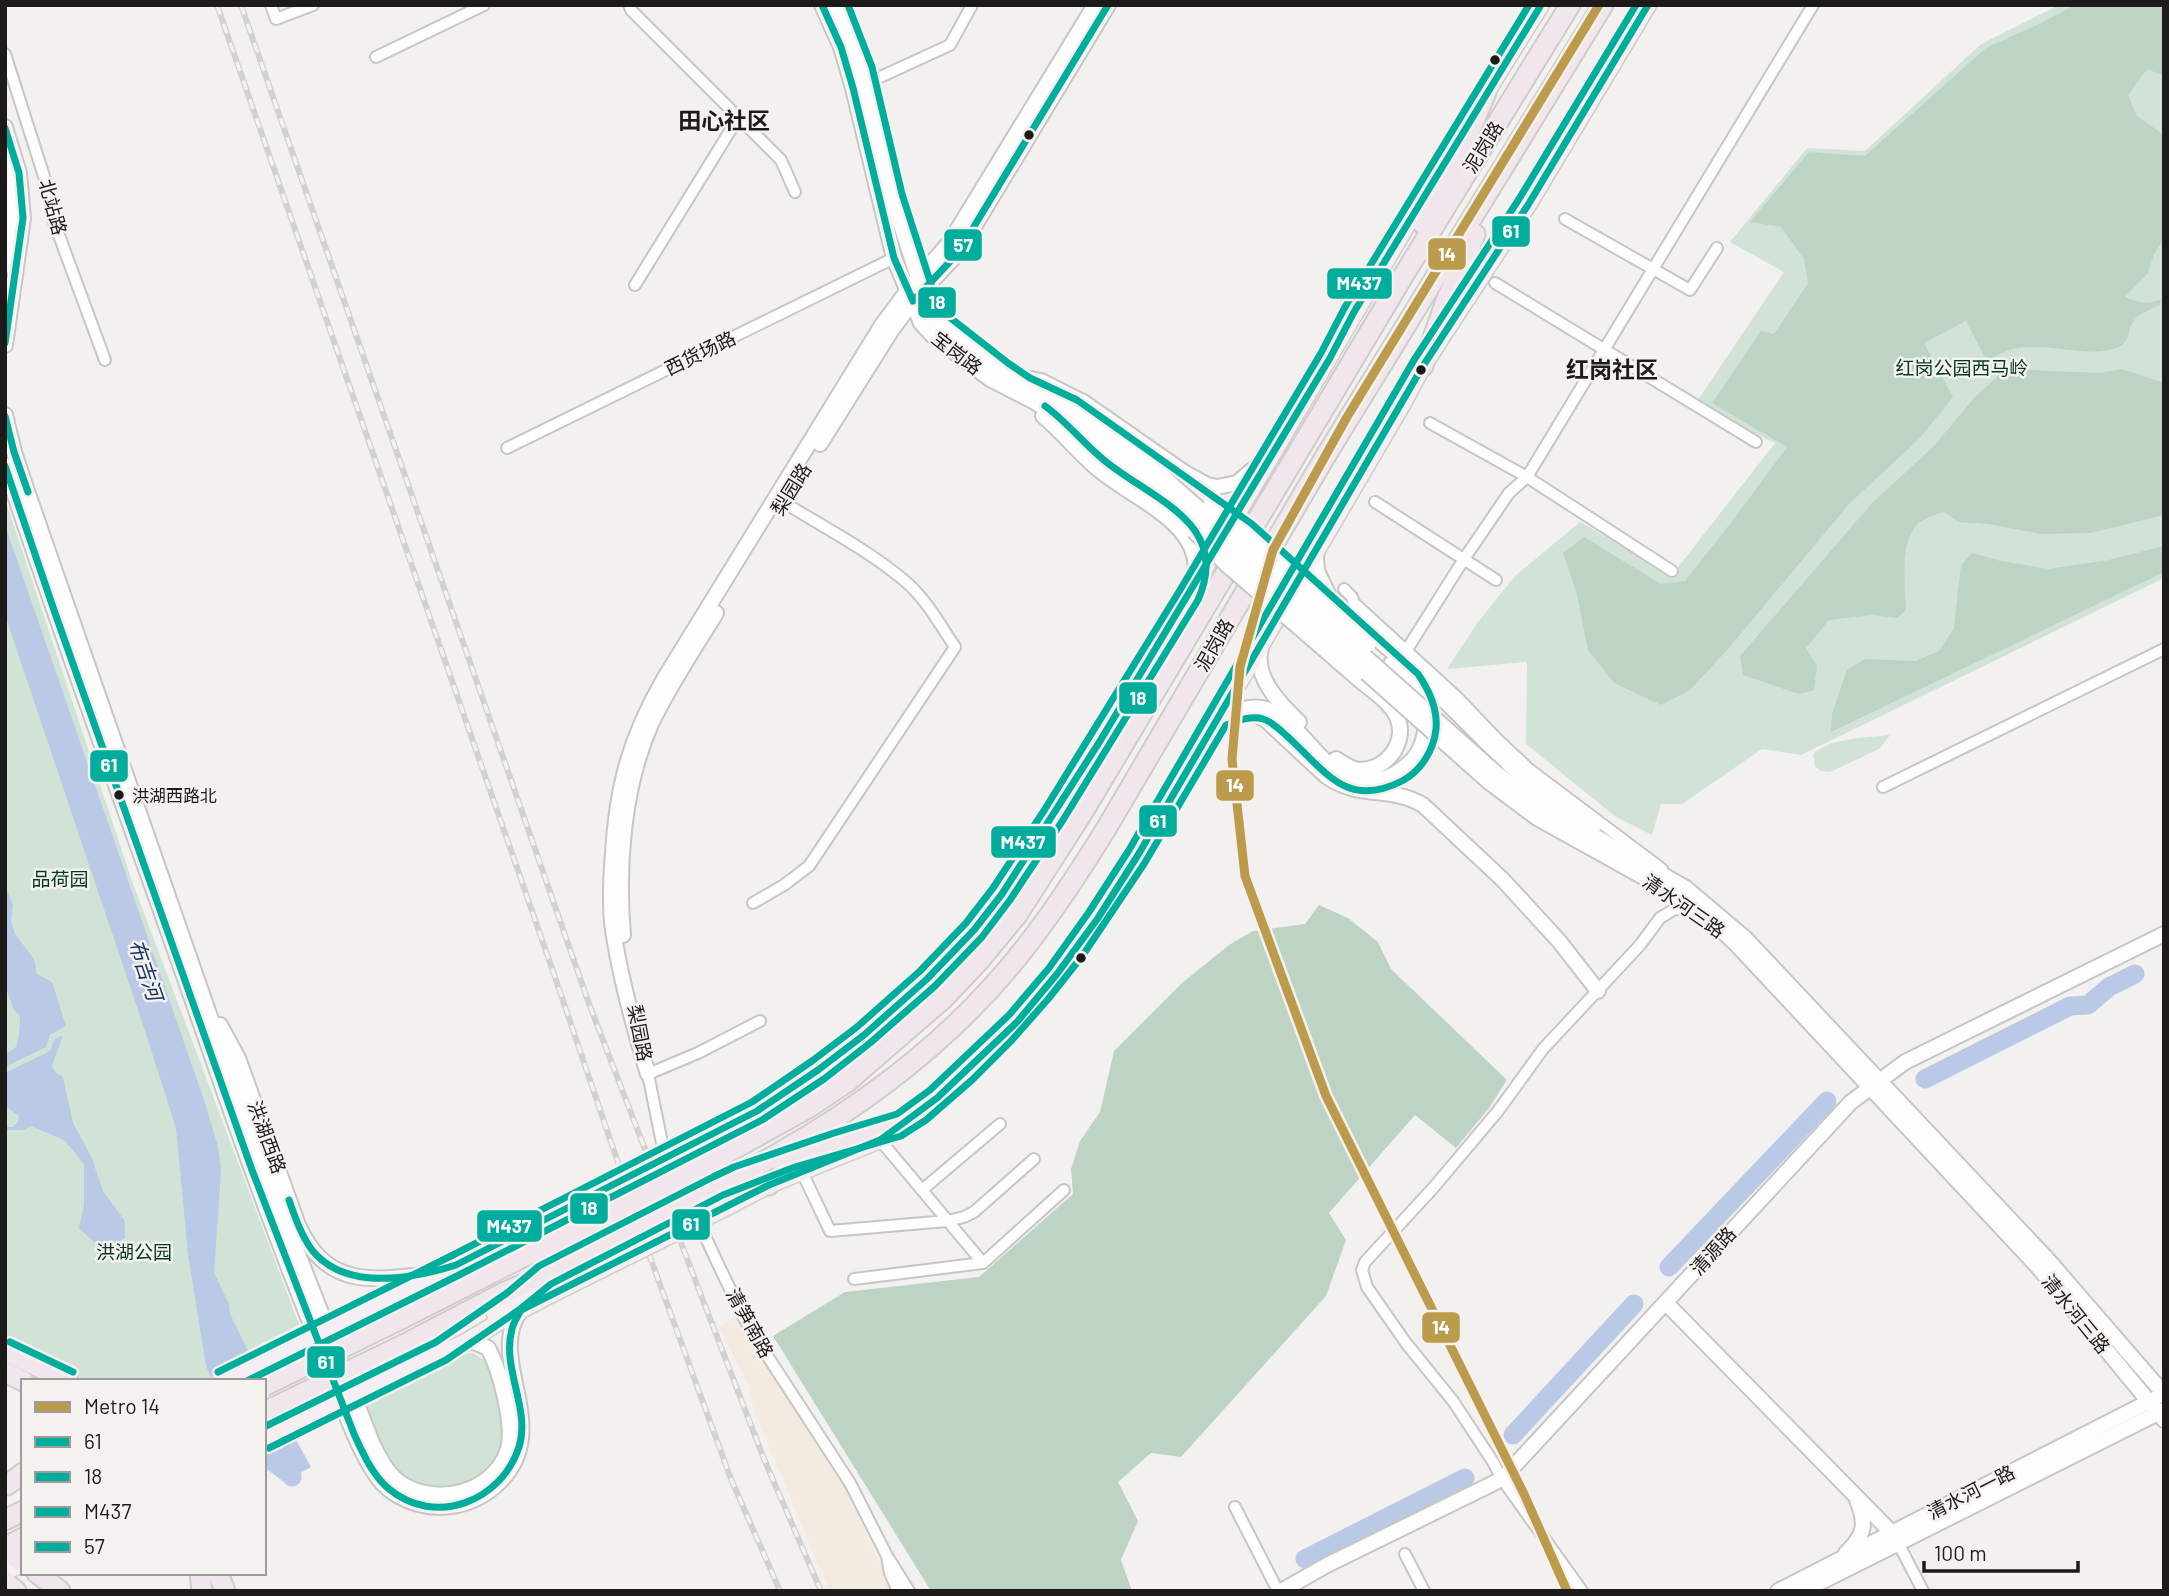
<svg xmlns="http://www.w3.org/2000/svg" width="2169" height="1596" font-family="Barlow,'Noto Sans SC',sans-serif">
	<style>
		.commercial { fill: #f4ebe0 }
		.green { fill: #d1e2d6 }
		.forest { fill: #bdd4c4 }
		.water { fill: #bac9e5 }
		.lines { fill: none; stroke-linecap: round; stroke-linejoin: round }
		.river { stroke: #bac9e5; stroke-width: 19 }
		.street-casing { stroke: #c7c6c5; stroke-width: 14 }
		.secondary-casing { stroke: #c7c6c5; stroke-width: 18 }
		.primary-casing { stroke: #cecdcc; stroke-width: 19 }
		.highway-casing { stroke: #cecdcc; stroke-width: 23 }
		.street { stroke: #fdfdfd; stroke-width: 10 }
		.secondary { stroke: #fdfdfd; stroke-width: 14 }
		.primary { stroke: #f5eef2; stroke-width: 16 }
		.highway { stroke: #f0e6eb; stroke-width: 19 }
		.rail-casing { stroke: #d2d1d1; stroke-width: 6 }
		.rail { stroke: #f4f1ef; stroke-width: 3.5; stroke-dasharray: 10; stroke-linecap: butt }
		.secondary-bridge-casing { stroke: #c7c6c5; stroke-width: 18; stroke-linecap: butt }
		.primary-bridge-casing { stroke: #cecdcc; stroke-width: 19; stroke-linecap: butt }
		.highway-bridge-casing { stroke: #cecdcc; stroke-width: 23; stroke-linecap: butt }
		.secondary-bridge { stroke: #fdfdfd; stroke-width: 14 }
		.primary-bridge { stroke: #f5eef2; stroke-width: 16 }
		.highway-bridge { stroke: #f0e6eb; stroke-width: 19 }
		.bus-1-casing { stroke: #f4f1ef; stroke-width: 12 }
		.bus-2-casing { stroke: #f4f1ef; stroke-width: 12 }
		.bus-3-casing { stroke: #f4f1ef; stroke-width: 12 }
		.bus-4-casing { stroke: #f4f1ef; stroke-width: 12 }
		.bus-1 { stroke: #01ad9c; stroke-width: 7 }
		.bus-2 { stroke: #01ad9c; stroke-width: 7 }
		.bus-3 { stroke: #01ad9c; stroke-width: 7 }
		.bus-4 { stroke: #01ad9c; stroke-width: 7 }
		.metro-1-casing { stroke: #f4f1ef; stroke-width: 14 }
		.metro-1 { stroke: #bc9c4c; stroke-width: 9 }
		.bus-dot { fill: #1c1b1a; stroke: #f4f1ef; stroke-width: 2.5 }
		.labels { text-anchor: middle; stroke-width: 5; stroke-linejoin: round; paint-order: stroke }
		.bus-label { font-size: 17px; fill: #1c1b1a; stroke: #f4f1ef; text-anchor: start }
		.street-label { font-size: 19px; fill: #1c1b1a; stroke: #f4f1ef }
		.park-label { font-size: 19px; fill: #013a1f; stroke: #f4f1ef }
		.water-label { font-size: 21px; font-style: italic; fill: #1a3364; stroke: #f4f1ef }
		.quarter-label { font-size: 23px; font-weight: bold; fill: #1c1b1a; stroke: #f4f1ef }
		.line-badge { stroke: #f4f1ef; stroke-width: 2.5 }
		.badge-label { font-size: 19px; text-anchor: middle; font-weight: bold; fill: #fff }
	</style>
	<rect width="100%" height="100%" fill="#f3f1f0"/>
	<path class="commercial" d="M735,1317L844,1482L892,1591H829L754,1411L748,1385L719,1327Z"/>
	<g class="green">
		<path d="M2059,5H2164V578L1801,755L1762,749L1682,804H1661L1652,835L1616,817L1526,744L1527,662L1447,669L1478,622L1515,576L1580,522L1672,575L1775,443L1695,404L1784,272L1730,242L1807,148L1865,151L1981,44Z"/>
		<path d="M5,499L132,881L303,1335L210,1381H71L5,1351Z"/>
		<path d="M1890,735L1879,749L1830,772L1821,771L1815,766L1813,754C1832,737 1866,738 1890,735Z"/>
		<path d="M473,1353L487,1362L497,1395L503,1425V1438L495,1465L470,1484L434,1490L416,1485L390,1467L359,1404L460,1354Z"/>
	</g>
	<g class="forest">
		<path d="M2075,5H2162L2164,8V76L2147,69L2128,95L2137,116L2164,135V239L2154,254L2148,273L2125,297C2138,303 2147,305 2161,299L2160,305C2151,309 2139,313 2133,322C2127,330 2131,340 2120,346C2082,365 2025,327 1988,363L1966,321L1924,343L1953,397L1919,439L1850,503L1728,649L1690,690L1661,705L1614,683L1588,650L1577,594L1563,553L1584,537L1661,584L1685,581L1730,524L1787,447L1712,403L1761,331L1774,334L1808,283L1804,259L1781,227L1750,222L1809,152L1865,156L1986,48L2037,25Z"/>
		<path d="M2122,369L2164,383V515L2090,533L2041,534L1988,524L1958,522L1945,512C1938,514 1930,516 1923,520C1898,534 1905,585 1906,610L1897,618L1871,615L1829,620L1806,648L1817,666L1814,690L1799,694L1743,675L1740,656L1873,502L1933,447L1974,398L1999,375L2025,370L2101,373Z"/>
		<path d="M2164,546V572L1831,732L1832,714L1847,670L1865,659L1916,661L1939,651L1954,628L1961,565L1972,553L2001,561L2049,569L2109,560Z"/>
		<path d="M1319,905L1348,918L1378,942L1391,969L1507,1080L1489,1108L1456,1148L1415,1115L1329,1213L1346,1240L1326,1296L1181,1457L1151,1453L1118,1482L1138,1521L1121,1560L1132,1591H931L773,1336L845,1292L979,1277L1073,1194L1071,1169L1080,1141L1100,1112L1114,1051L1182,983L1229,945L1253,931L1305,924Z"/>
	</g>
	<g class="water">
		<path d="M5,525L205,1103L218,1147L221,1171L214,1273L229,1304L230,1314L251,1357L211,1377L206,1366L188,1254L176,1128L145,1031L5,615Z"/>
		<path d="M5,885L13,905L11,921L15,934L34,959L37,974L52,982L66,1026L50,1035L46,1047L5,1067V1054C6,1054 15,1048 16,1047C19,1043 20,1022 20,1016L14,1010L5,986Z"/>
		<path d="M63,1035L52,1066L56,1073L63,1077L73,1123L91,1156L103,1191L125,1221V1238C102,1250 96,1245 79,1228L84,1205V1165L77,1155L64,1140L31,1126L23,1130H5V1127H13L18,1122L19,1116L5,1106V1073L50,1051L55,1039Z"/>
		<path d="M295,1438L311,1467L284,1482L264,1467V1453Z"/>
	</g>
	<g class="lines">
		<g class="river">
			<path d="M1925,1079L2070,1006L2088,1005L2109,987L2135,974"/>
			<path d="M1669,1267L1827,1101"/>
			<path d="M264,1428L292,1477"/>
			<path d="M1513,1435L1634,1304"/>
			<path d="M1305,1559L1465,1478"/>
		</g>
		<defs>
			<g id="street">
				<path d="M271,5L276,19L313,5"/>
				<path d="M629,5L631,10L781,160L795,192"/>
				<path d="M5,54L49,192L53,219L105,360"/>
				<path d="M376,57L484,5"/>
				<path d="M865,84L950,45L972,5"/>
				<path d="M1565,219L1690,290L1717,248"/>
				<path d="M1495,283L1756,442"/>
				<path d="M635,285L738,118"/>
				<path d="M1430,423L1527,477L1672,571"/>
				<path d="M507,448L894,258"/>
				<path d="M1375,502L1496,580"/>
				<path d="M1344,589L1352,597L1354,603L1458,698L1498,740L1529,769L1662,869"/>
				<path d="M1406,651L1464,559L1509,493L1527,477L1813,5"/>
				<path d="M1883,787L2164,649"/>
				<path d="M753,903L784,885L809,866L955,647C940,625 927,600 906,582C873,553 822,526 783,502"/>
				<path d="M760,1021L698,1053L648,1074L662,1143L718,1264L744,1318L759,1343L850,1483L887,1556L890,1573L898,1591"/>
				<path d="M880,1140L983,1263"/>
				<path d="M802,1172L830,1231L947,1221L964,1217L974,1212L1034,1159"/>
				<path d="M922,1190L1000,1124"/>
				<path d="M854,1279L983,1263L1064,1190"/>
				<path d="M1235,1507L1278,1591"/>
				<path d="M1895,1537L1923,1591"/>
				<path d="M1405,1554L1424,1591"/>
				<path d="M889,1559L909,1591"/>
				<path d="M1582,1591L1502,1479L1493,1462L1453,1401L1406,1343L1367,1287L1362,1270L1365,1262L1434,1187L1498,1111L1543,1049L1640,945L1660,918L1673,910L1691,906L1694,902"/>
			</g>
			<g id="secondary">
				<path d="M822,5L841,47L853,88L894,258L921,323L933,336L990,379L1033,401L1136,468"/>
				<path d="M836,5L845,23L862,71L892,197L930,315L962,342L1002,372L1025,387L1071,409L1143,459"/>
				<path d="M5,127L19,173L23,218L5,345"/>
				<path d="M5,165C14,198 11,233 5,266"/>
				<path d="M1015,376L1041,381L1083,402L1185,473L1207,485L1217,487L1237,483L1269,456"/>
				<path d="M5,415L14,452L27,491L250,1132L373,1445C380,1459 388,1475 402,1484C437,1506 492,1493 507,1452C516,1429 500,1370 488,1348L474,1342L464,1343"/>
				<path d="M1043,416C1063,433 1078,452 1098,469C1132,499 1212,526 1193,585"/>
				<path d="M820,444L891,331L913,301L958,253L1108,5"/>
				<path d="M5,465C70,663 144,859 212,1056C247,1158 284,1259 325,1359C339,1394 355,1445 376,1475C391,1498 423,1510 450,1506C465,1505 482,1497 494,1487C559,1432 483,1359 521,1310"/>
				<path d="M1317,549L1316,558L1317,571L1329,596L1425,681L1504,760L1531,783L1594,826"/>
				<path d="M1261,648C1253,677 1280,704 1299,722"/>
				<path d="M1247,709L1266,720L1326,776C1360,800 1389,785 1423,805L1503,880L1559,941L1598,991"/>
				<path d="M1219,716C1235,711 1255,703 1271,711C1308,728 1322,780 1369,781C1384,781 1397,774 1408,764C1423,752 1428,729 1425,710C1421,690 1406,677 1391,664"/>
				<path d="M1336,759C1342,763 1348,767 1355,769C1383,775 1409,743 1397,717C1390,701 1368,688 1355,676"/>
				<path d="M1496,773L1542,806L1686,888L1745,938L2049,1261L2164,1394"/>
				<path d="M1489,782L1537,818L1679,897L1715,924L1737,945L2038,1267L2164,1420"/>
				<path d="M623,935C617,868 623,787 651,724C669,686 694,649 716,613"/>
				<path d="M220,1025L238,1058L298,1225C326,1288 372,1281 431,1274"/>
				<path d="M648,1074C633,1025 619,974 612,923C610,899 611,876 613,853C617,786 630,738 664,679L882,325L908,290L950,242L1095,5"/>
				<path d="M1666,1303L1892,1533"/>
				<path d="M1846,1553C1865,1535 1867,1524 1857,1500"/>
				<path d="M1281,1591L1327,1565L1502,1479L1851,1102L1905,1062L2164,934"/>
				<path d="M1778,1591L2156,1398"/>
				<path d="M1803,1591L2164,1410"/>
			</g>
			<g id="primary">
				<path d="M1481,101L1541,5"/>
				<path d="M800,1082C863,1040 923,988 973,931C997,904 1016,873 1036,843C1083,773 1126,700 1169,628C1264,471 1355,311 1450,153"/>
				<path d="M696,1143L767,1104"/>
				<path d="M729,1206L769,1185L880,1140L937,1098L1017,1022L1057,974L1098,918L1138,855L1402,405L1423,366L1528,205L1648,5"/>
				<path d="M393,1295L521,1232"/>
				<path d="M495,1314L535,1283"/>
				<path d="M417,1363L464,1343L504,1319L552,1294"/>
				<path d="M5,1572L23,1563"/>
			</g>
			<g id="highway">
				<path d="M1423,224L1466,139L1486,93"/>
				<path d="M1423,366L1446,301L1475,234"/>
				<path d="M1029,881L1054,815"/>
				<path d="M757,1111L862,1059"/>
				<path d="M781,1162L902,1124"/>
				<path d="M707,1164L808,1108L847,1082L943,999L980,960L1017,915L1083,812L1405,273L1570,5"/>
				<path d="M718,1186C741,1175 762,1163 784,1150C880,1095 968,1025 1034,936C1060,902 1083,866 1106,829L1325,457L1603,5"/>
				<path d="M726,1186L769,1185"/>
				<path d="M397,1321L531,1253"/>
				<path d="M409,1342L505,1292L545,1275"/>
				<path d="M5,1351L68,1381"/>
				<path d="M5,1372L23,1381"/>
				<path d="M7,1485L23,1473"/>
				<path d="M5,1520L23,1511"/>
				<path d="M5,1547L23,1538"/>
				<path d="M5,1549L23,1562"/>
				<path d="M37,1573L60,1591"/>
				<path d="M200,1573L202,1591"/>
				<path d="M218,1573L225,1591"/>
				<path d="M5,1582L16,1591"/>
			</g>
		</defs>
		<use href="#street" class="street-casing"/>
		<use href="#secondary" class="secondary-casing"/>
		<use href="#primary" class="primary-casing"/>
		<use href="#highway" class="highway-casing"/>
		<use href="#street" class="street"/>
		<use href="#secondary" class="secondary"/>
		<use href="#primary" class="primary"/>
		<use href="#highway" class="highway"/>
		<defs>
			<g id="rail">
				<path d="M217,5L556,980L650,1257L731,1479L780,1591"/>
				<path d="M241,5L588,1001L764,1459L821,1591"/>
			</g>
		</defs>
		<use href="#rail" class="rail-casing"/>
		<use href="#rail" class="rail"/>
		<defs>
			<g id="secondary-bridge">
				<path d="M1143,459L1496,773"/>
				<path d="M1136,468L1489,782"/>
				<path d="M1210,506L1246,533L1369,644"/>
				<path d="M1194,531L1227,565L1355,676"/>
			</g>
			<g id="primary-bridge">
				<path d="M521,1232L696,1143"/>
				<path d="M552,1294L729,1206"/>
				<path d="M223,1381L393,1295"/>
				<path d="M264,1439L417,1363"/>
			</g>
			<g id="highway-bridge">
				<path d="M531,1253L707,1164"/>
				<path d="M545,1275L718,1186"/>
				<path d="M264,1386L397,1321"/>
				<path d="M264,1412L409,1342"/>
			</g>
		</defs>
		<use href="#secondary-bridge" class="secondary-bridge-casing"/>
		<use href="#primary-bridge" class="primary-bridge-casing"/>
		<use href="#highway-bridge" class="highway-bridge-casing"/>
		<use href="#secondary-bridge" class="secondary-bridge"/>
		<use href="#primary-bridge" class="primary-bridge"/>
		<use href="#highway-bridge" class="highway-bridge"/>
		<defs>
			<g id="bus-1">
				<path d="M5,128L19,173L23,218L5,343"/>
				<path d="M5,416L14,452L28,492"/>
				<path d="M5,466L55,613L252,1170L354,1434C363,1453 372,1475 389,1489C435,1527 501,1502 519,1447C531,1409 501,1368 512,1329C513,1323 518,1316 521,1310L769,1185L880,1140L902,1124L937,1098L1017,1022L1057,974L1098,918L1138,855L1423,366L1528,205L1648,5"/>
				<path d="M289,1200C295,1217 301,1235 312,1250C346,1292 411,1279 456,1265L757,1111L818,1070L864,1035L927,979L974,930L1002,894L1100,741L1330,358L1354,312L1541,5"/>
			</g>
			<g id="bus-2">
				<path d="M247,1381L461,1274L762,1120L824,1079L870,1043L935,986L982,937L1010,900L1063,820L1198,600C1232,523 1153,500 1105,461C1084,444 1067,422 1045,406"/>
				<path d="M269,1448L446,1360L519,1310L551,1284L723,1195L795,1167L901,1136L926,1120L972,1080L1012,1040L1049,998L1083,955L1144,864L1226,725C1237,721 1251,715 1263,719C1273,722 1281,731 1289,738C1326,772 1347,809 1402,781C1421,771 1434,750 1436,729C1438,708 1429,690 1418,674L1252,524L1077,400L1030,378L1008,363L939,309L902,194L872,67L848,5"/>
			</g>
			<g id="bus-3">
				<path d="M10,1342L73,1372"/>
				<path d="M218,1372L451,1256L752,1102L812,1061L857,1027L920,971L966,923L993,888L1045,809L1180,590L1321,353L1345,307L1529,5"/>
				<path d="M264,1427L436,1342L507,1293L539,1266L713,1177L734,1167L834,1133L897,1114L930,1090L1009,1015L1049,968L1089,912L1129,850L1414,360L1519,199L1636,5"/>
			</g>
			<path id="bus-4" d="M822,5L841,47L853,88L894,258L913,301L958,253L1108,5"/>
		</defs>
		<use href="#bus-1" class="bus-1-casing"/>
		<use href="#bus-2" class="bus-2-casing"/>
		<use href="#bus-3" class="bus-3-casing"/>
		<use href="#bus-4" class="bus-4-casing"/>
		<use href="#bus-1" class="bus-1"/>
		<use href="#bus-2" class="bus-2"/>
		<use href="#bus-3" class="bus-3"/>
		<use href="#bus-4" class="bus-4"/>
		<defs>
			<path id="metro-1" d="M1567,1591L1524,1494L1326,1096L1245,876L1232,759L1240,667L1273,550L1347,417L1599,5"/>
		</defs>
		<use href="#metro-1" class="metro-1-casing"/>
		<use href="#metro-1" class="metro-1"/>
	</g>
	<g class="bus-dot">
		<circle cx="1495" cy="60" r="6"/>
		<circle cx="1029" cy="135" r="6"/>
		<circle cx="1421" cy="370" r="6"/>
		<circle cx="119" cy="795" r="6"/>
		<circle cx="1081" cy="958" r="6"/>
	</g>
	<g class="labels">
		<g class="bus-label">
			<text x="132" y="802">洪湖西路北</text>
		</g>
		<g class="street-label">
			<text transform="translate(1483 147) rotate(-58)" y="7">泥岗路</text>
			<text transform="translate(53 207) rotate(75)" y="7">北站路</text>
			<text transform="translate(700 353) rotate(-26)" y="7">西货场路</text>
			<text transform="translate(957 353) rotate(38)" y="7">宝岗路</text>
			<text transform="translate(791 489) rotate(-58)" y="7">梨园路</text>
			<text transform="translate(1214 645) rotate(-60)" y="7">泥岗路</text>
			<text transform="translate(1684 906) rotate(35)" y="7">清水河三路</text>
			<text transform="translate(640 1033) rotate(79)" y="7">梨园路</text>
			<text transform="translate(267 1137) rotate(70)" y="7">洪湖西路</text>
			<text transform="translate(1713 1251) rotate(-48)" y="7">清源路</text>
			<text transform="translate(2076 1314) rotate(51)" y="7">清水河三路</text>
			<text transform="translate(750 1323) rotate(61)" y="7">清笋南路</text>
			<text transform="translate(1971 1492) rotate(-27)" y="7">清水河一路</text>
		</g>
		<g class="park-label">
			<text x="1962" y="375">红岗公园西马岭</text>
			<text x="60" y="886">品荷园</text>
			<text x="134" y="1259">洪湖公园</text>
		</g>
		<g class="water-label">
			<text transform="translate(145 970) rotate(71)" y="7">布吉河</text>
		</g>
		<g class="quarter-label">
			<text x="724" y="129">田心社区</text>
			<text x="1612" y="378">红岗社区</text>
		</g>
	</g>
	<g class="line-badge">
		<rect x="1491" y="215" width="40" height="33" rx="7" fill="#01ad9c"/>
		<rect x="943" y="228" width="40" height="34" rx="7" fill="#01ad9c"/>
		<rect x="1427" y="237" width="40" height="34" rx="7" fill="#bc9c4c"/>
		<rect x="1326" y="267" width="67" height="33" rx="7" fill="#01ad9c"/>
		<rect x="917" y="286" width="40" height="33" rx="7" fill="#01ad9c"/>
		<rect x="1118" y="681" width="40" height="34" rx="7" fill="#01ad9c"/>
		<rect x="89" y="749" width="40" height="34" rx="7" fill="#01ad9c"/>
		<rect x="1215" y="769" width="40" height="33" rx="7" fill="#bc9c4c"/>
		<rect x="1138" y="804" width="40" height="34" rx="7" fill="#01ad9c"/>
		<rect x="990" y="825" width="67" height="34" rx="7" fill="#01ad9c"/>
		<rect x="569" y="1192" width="40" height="33" rx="7" fill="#01ad9c"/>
		<rect x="671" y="1208" width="40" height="33" rx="7" fill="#01ad9c"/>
		<rect x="476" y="1209" width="67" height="34" rx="7" fill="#01ad9c"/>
		<rect x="1421" y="1311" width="40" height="33" rx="7" fill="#bc9c4c"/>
		<rect x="306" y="1345" width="40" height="34" rx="7" fill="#01ad9c"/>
	</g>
	<g class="badge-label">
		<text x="1511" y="238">61</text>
		<text x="963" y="252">57</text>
		<text x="1447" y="261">14</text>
		<text x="1359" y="290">M437</text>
		<text x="937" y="309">18</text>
		<text x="1138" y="705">18</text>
		<text x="109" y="772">61</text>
		<text x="1235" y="792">14</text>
		<text x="1158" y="828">61</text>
		<text x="1023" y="849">M437</text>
		<text x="589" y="1215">18</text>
		<text x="691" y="1231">61</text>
		<text x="509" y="1233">M437</text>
		<text x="1441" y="1334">14</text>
		<text x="326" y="1369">61</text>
	</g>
	<rect width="2169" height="1596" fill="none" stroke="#1c1b1a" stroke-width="14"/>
	<rect x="21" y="1379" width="245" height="196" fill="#f4f1ef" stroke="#9e9b9a" stroke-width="2"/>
	<rect x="35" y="1402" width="35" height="10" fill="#bc9c4c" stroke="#9e9b9a" stroke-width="2"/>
	<text x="84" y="1414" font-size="21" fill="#1c1b1a">Metro 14</text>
	<rect x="35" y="1437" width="35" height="10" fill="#01ad9c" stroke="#9e9b9a" stroke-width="2"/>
	<text x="84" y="1449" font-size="21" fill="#1c1b1a">61</text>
	<rect x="35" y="1472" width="35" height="10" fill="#01ad9c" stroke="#9e9b9a" stroke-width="2"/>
	<text x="84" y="1484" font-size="21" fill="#1c1b1a">18</text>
	<rect x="35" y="1507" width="35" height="10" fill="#01ad9c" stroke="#9e9b9a" stroke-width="2"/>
	<text x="84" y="1519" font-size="21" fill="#1c1b1a">M437</text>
	<rect x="35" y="1542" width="35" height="10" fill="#01ad9c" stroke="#9e9b9a" stroke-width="2"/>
	<text x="84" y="1554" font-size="21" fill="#1c1b1a">57</text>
	<path d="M1924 1561v10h154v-10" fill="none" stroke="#1c1b1a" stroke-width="3.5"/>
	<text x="1934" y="1561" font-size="21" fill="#1c1b1a" stroke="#f4f1ef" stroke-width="5" paint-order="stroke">100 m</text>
</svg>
